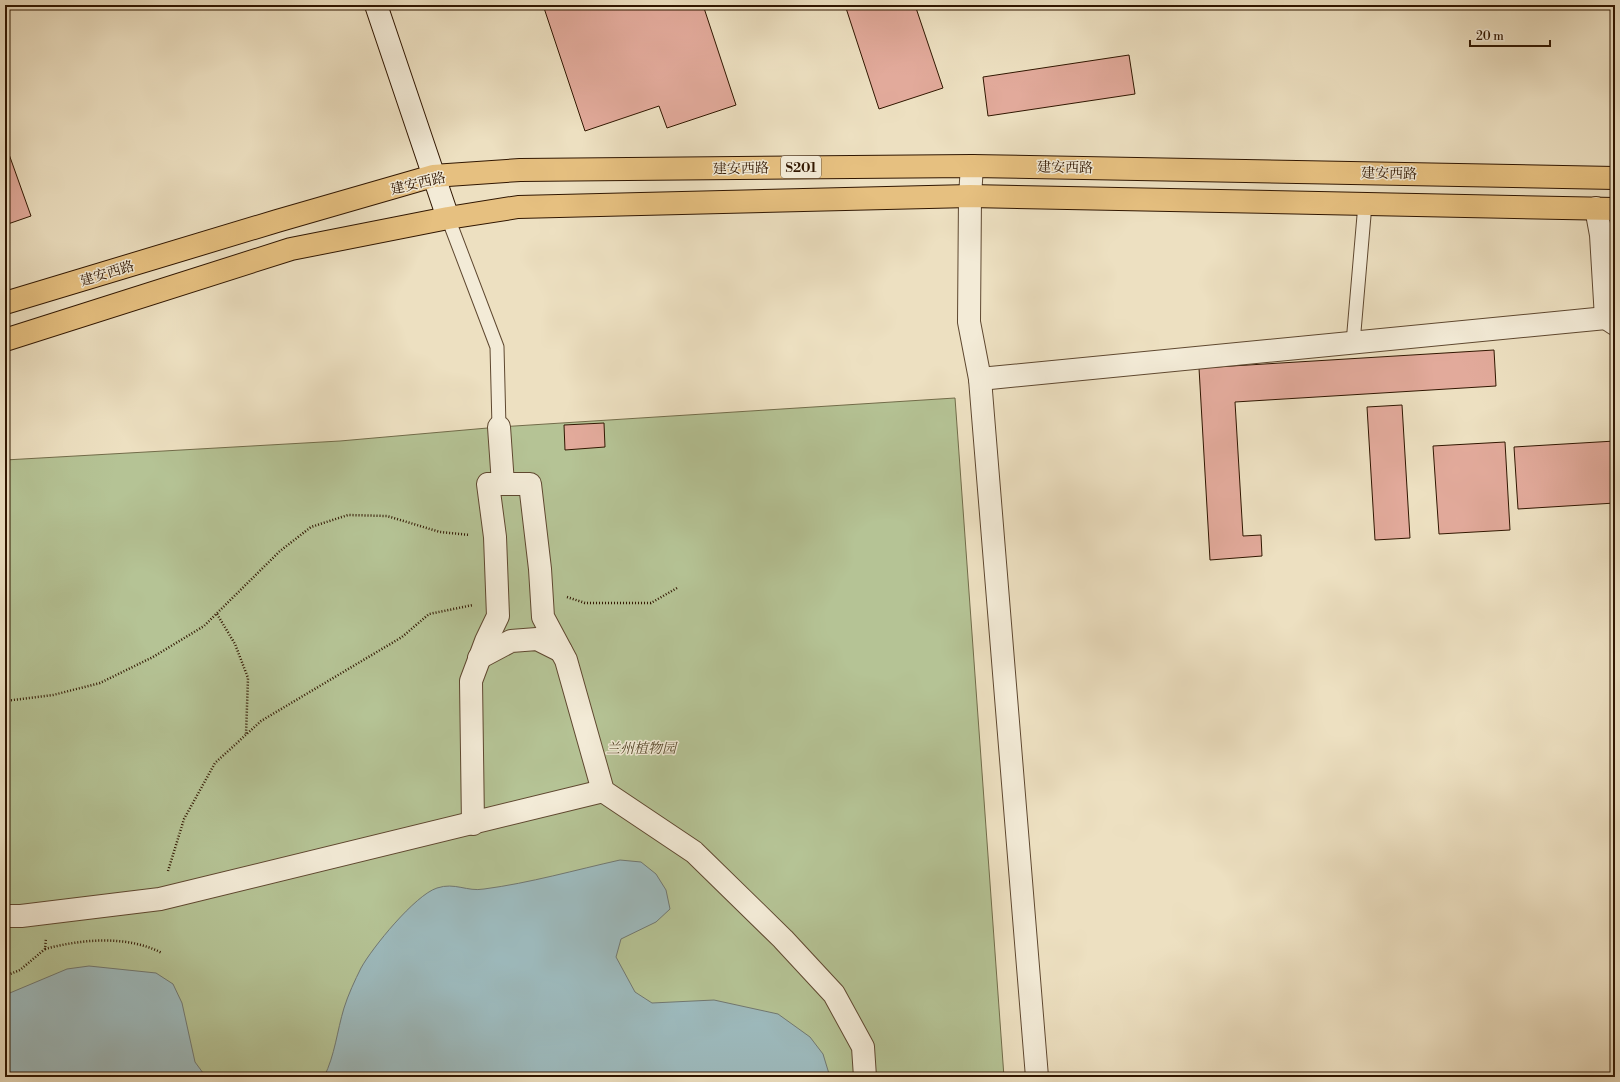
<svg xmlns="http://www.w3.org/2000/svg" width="1620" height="1082" font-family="'Libre Bodoni','Noto Serif SC',serif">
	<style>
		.green { fill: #b5c395; stroke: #726c4a }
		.water { fill: #9dbabd; stroke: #717871 }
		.building { fill: #e2aa9b; stroke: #301600 }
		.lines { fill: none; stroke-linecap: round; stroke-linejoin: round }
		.lane-casing { stroke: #5f4830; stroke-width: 15 }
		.street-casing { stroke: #5f4830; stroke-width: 24 }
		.secondary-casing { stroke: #301600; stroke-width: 24 }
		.primary-casing { stroke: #301600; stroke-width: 24 }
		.path { stroke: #301600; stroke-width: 2.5; stroke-dasharray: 1 2; stroke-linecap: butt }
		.lane { stroke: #f3ebd7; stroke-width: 13 }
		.street { stroke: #f3ebd7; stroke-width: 22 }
		.secondary { stroke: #f3ebd7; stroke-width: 22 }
		.primary { stroke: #e6c080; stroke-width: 22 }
		.labels { text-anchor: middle; stroke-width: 3; stroke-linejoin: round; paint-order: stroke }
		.shield { fill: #f3ebd7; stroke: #6a5640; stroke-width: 1 }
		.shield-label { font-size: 13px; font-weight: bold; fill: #301600 }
		.street-label { font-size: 14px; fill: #301600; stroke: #f3ebd7 }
		.park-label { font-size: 14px; font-style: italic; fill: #584a2d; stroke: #f3ebd7 }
	</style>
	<rect width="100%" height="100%" fill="#ede0c1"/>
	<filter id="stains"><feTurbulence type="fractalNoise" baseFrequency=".005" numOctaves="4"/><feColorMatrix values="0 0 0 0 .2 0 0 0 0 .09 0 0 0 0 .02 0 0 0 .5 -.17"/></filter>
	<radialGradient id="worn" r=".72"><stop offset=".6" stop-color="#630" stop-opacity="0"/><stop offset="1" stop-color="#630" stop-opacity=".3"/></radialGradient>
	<path class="green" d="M955,398L1004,1077H5V460L340,441L499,427Z"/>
	<g class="water">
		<path d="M620,860L641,862L656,874L666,890L670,909L656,922L621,939L616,957L635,992L652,1003L714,1000L778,1014L810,1037L823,1054L830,1077H324C335,1055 337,1031 344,1008C348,995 355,980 361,968C372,948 415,895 437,888C455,882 467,892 484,889C530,883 575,870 620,860Z"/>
		<path d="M89,966L156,973L173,984L182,1003L195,1062L206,1077H5V995L67,969Z"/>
	</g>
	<g class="building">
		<path d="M543,5H703L736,105L667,128L659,106L585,131Z"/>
		<path d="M845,5H915L943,88L879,109Z"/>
		<path d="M1129,55L1135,94L988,116L983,77Z"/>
		<path d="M5,143L31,216L5,225Z"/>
		<path d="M1494,350L1496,386L1235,402L1243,536L1261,535L1262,556L1210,560L1199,368Z"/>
		<path d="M1402,405L1410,538L1375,540L1367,407Z"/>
		<path d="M604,423L605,447L565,450L564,425Z"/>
		<path d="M1615,441V503L1518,509L1514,447Z"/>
		<path d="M1505,442L1510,530L1439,534L1433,446Z"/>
	</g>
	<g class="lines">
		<defs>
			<g id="lane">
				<path d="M448,218L497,347L499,427"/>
				<path d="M1353,343L1365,204"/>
			</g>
			<g id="street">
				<path d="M972,166L970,196L969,322L980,379L1037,1077"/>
				<path d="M1596,208L1601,235L1606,318L1615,324"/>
				<path d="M980,379L1606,318"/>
				<path d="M499,427L503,484"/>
				<path d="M479,658L511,641L537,639L561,651"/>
				<path d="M473,824L471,681L486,641L498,616L495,537L488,484H530L540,569L543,617L566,660L603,791L694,852L783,939L834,994L863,1047L865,1077"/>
				<path d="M5,916H21L160,899L603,791"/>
			</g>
			<path id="secondary" d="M376,5L448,218"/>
			<g id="primary">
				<path d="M5,303L277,221L433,176L520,170L972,166L1615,178"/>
				<path d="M5,340L291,249L448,218L518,207L970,196L1615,209"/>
			</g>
		</defs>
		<use href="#lane" class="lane-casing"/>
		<use href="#street" class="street-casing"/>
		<use href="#secondary" class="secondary-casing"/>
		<use href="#primary" class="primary-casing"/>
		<g class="path">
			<path d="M567,597L585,603H651L677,588"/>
			<path d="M217,614L235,644L248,678L246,735"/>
			<path d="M5,701L53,695L100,683L153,657L204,626L280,551L311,527L348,515L387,516L440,532L470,535"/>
			<path d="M168,871L184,819L215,763L261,721L402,637L429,614L473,605"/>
			<path d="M45,949C82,939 127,935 162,953"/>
			<path d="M5,976L20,970L45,949L46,938"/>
		</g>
		<use href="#lane" class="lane"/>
		<use href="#street" class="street"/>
		<use href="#secondary" class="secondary"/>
		<use href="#primary" class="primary"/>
	</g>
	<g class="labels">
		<rect class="shield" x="781" y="156" width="40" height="22" rx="3"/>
		<g class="shield-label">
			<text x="801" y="172">S201</text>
		</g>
		<g class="street-label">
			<text transform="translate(1065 167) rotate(1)" y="5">建安西路</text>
			<text transform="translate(741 168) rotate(-1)" y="5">建安西路</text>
			<text transform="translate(1389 173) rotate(1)" y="5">建安西路</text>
			<text transform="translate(418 183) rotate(-13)" y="5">建安西路</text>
			<text transform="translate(107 273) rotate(-17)" y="5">建安西路</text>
		</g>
		<g class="park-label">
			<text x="641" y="753">兰州植物园</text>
		</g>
	</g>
	<rect width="1620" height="1082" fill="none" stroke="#ede0c1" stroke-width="20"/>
	<rect x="6" y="6" width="1608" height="1070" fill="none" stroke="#301600" stroke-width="2"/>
	<rect x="10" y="10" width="1600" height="1062" fill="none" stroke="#301600"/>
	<path d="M1470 40v6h80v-6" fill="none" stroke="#301600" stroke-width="2"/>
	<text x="1476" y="40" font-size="12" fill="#301600" stroke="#f3ebd7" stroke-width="3" paint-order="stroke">20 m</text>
	<rect width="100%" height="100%" filter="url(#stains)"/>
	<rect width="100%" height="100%" fill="url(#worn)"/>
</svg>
